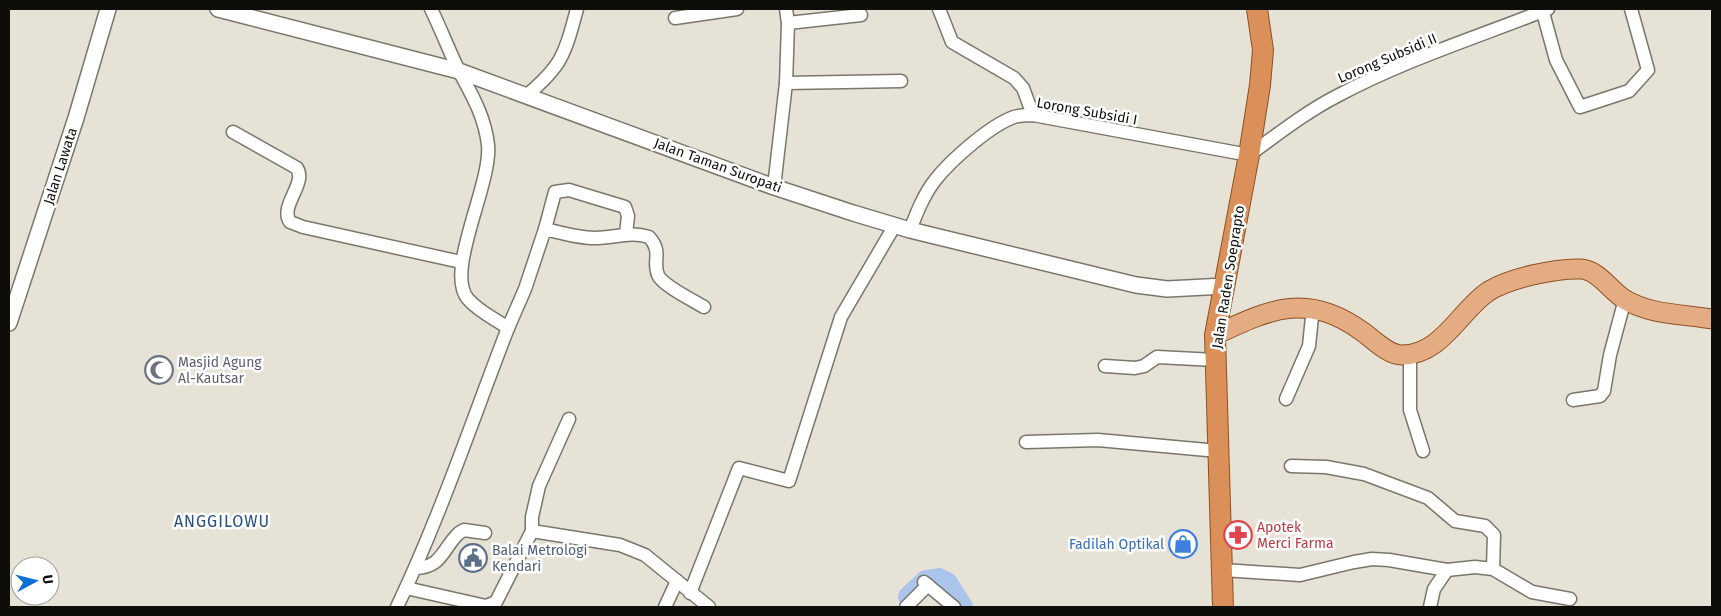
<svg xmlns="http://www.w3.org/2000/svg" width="1721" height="616" font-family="'Fira Sans',sans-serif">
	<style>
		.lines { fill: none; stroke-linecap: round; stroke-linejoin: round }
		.river { stroke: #abc4eb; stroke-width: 22 }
		.minor-casing { stroke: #7a766b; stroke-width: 15 }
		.tertiary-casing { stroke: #7a766b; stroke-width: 18 }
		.primary-casing { stroke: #8d5122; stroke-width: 21 }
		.trunk-casing { stroke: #8d5122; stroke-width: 22 }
		.minor { stroke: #fff; stroke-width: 12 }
		.tertiary { stroke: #fff; stroke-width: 15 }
		.primary { stroke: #e3ac82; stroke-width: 19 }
		.trunk { stroke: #da9058; stroke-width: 20 }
		.labels { text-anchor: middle; stroke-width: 5; stroke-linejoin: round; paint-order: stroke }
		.street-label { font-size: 14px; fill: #0e0d09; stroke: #fff }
		.worship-label { font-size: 14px; fill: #5b616d; stroke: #fff; text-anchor: start }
		.health-label { font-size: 14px; fill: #be3a42; stroke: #fff; text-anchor: start }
		.shop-label { font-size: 14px; fill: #366cbe; stroke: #fff; text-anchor: end }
		.service-label { font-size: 14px; fill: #4e5e75; stroke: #fff; text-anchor: start }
		.quarter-label { font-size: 16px; letter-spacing: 1px; fill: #264f84; stroke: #fff }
	</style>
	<rect width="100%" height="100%" fill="#e6e2d6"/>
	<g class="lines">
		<path class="river" d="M909,597L926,581L939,579L947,583L962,607"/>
		<defs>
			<g id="minor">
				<path d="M786,9L788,23"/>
				<path d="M939,9L952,42L1014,78L1023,88L1033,115"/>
				<path d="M1542,9L1556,60L1580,107L1629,91L1648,70L1631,9"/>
				<path d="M675,18L737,9"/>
				<path d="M786,83L901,81"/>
				<path d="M527,95C563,65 565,53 577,9"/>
				<path d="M233,132L297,168C307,184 279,206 290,222L303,227L461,262"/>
				<path d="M774,187L786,83L788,23L861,15"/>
				<path d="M545,229L555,192L569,190L625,207L628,216L626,234"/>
				<path d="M910,230C917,212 924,194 936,179C952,159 991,125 1014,117C1020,115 1027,115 1033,115L1249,155C1278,134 1306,112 1337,96C1404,60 1478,37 1548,9"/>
				<path d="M508,328L525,289L545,229C562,233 578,238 595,238C614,238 631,231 649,237C663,252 652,261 658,275C662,285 694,301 704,307"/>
				<path d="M1410,354V410L1423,451"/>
				<path d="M1105,366L1135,368L1144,366L1157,357L1215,360"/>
				<path d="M1286,399L1309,346L1313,307"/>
				<path d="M1573,400L1600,396L1604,391L1610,355L1625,299"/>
				<path d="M1026,442L1098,440L1218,451"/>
				<path d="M1291,466L1326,467L1364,474L1428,498L1455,521L1485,526L1494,535L1493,569"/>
				<path d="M532,531L620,545L645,555L709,607"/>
				<path d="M415,568C442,568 442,549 459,533L464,530L485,533"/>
				<path d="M1223,570L1300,575L1354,562L1372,559L1389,560L1447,570L1475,567L1493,569L1532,592L1570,599"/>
				<path d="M924,582L954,607"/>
				<path d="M406,588L486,606L496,602L532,531V517L539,486L569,419"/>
				<path d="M690,593L739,468L789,481L841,317L895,225"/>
				<path d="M397,607C440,517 472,421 508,328C495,319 478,311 468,299C444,272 492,184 488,145C485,117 472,95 459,71C449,51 441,29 431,9"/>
				<path d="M665,607L677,581"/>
				<path d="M906,607L928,585"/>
				<path d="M1430,607L1434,589L1447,570"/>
			</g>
			<g id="tertiary">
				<path d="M218,9L459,71L774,187L853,213L910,230L1136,285L1167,289L1225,286"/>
				<path d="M9,323L76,118L108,9"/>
			</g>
			<path id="primary" d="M1215,335C1272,308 1308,292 1363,332C1374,340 1388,355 1402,355C1442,355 1460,310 1489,291C1510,278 1556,268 1581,269C1598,270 1610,290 1624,299C1650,315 1683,314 1712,319"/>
			<path id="trunk" d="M1223,607L1215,335L1249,155L1260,85L1263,50L1257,9"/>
		</defs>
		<use href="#minor" class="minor-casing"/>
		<use href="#tertiary" class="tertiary-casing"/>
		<use href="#primary" class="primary-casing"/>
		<use href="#trunk" class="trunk-casing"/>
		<use href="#minor" class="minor"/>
		<use href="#tertiary" class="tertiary"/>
		<use href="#primary" class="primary"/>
		<use href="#trunk" class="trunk"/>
	</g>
	<defs>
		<symbol id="mosque-ring" viewBox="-11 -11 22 22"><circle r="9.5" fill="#fff" stroke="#6b7280" stroke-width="1.5"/><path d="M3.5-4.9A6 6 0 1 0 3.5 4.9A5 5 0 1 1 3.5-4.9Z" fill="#6b7280"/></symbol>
		<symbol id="pharmacy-ring" viewBox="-11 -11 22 22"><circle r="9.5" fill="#fff" stroke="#e0444e" stroke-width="1.5"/><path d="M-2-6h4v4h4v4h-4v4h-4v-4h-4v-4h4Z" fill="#e0444e"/></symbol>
		<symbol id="shop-ring" viewBox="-11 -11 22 22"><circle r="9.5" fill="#fff" stroke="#3f7fe0" stroke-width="1.5"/><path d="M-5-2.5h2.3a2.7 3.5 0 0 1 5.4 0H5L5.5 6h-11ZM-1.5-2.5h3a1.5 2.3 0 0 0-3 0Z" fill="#3f7fe0"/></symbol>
		<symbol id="civic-ring" viewBox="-11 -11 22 22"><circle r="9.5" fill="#fff" stroke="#5c6f8a" stroke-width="1.5"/><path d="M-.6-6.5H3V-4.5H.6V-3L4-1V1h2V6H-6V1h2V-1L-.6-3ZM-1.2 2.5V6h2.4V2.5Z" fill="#5c6f8a"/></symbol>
	</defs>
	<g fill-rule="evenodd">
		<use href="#mosque-ring" x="143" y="354" width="32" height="32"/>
		<use href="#pharmacy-ring" x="1222" y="519" width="32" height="32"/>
		<use href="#shop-ring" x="1167" y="528" width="32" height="32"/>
		<use href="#civic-ring" x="457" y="542" width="32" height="32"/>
	</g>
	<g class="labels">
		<g class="street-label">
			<text transform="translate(1387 58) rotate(-23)" y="5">Lorong Subsidi II</text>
			<text transform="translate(1087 111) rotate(10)" y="5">Lorong Subsidi I</text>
			<text transform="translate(718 165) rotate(20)" y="5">Jalan Taman Suropati</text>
			<text transform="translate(60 166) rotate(-72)" y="5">Jalan Lawata</text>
			<text transform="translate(1228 277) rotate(-81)" y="5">Jalan Raden Soeprapto</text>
		</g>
		<g class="worship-label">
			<text x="178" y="367">Masjid Agung<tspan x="178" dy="16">Al-Kautsar</tspan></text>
		</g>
		<g class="health-label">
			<text x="1257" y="532">Apotek<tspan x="1257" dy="16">Merci Farma</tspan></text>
		</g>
		<g class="shop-label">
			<text x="1164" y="549">Fadilah Optikal</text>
		</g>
		<g class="service-label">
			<text x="492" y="555">Balai Metrologi<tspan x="492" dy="16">Kendari</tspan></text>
		</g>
		<g class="quarter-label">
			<text x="222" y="527">ANGGILOWU</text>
		</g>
	</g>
	<rect width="1721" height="616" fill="none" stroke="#0e0d09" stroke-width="20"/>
	<g transform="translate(35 581) rotate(83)"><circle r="24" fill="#ffffff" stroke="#9f9e9d"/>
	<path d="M0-4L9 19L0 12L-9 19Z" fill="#0d6fd7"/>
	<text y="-8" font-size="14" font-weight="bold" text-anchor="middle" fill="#0e0d09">U</text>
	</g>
</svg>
